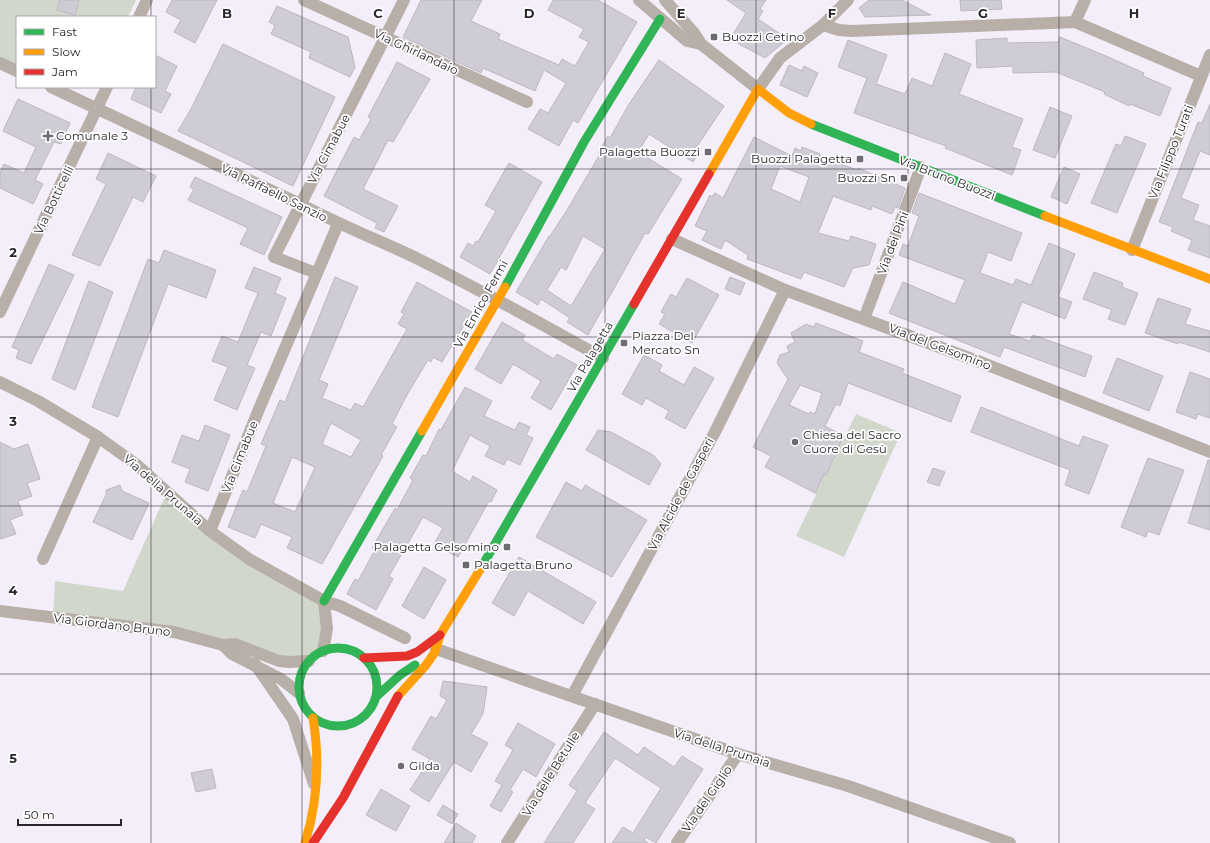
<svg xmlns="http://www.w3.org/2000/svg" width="1210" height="843" font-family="Montserrat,sans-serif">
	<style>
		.green { fill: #d1d7ca }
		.building { fill: #d0ccd5; stroke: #bcb8c2; fill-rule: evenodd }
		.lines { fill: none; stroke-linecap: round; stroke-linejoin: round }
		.street { stroke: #b8afa8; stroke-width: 12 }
		.fast { stroke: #30b455; stroke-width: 9 }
		.slow { stroke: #ff9f0a; stroke-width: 9 }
		.jam { stroke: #e5322d; stroke-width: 9 }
		.grid { fill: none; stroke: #28252d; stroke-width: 1; stroke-opacity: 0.55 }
		.poi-dot { fill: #6f6b75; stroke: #fff; stroke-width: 1.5 }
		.labels { text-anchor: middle; stroke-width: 3.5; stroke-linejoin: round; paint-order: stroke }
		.poi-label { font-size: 12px; fill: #28252d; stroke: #fff; text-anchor: start }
		.street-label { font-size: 12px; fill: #28252d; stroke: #fff }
		.grid-label { font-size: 13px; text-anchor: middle; font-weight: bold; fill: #28252d; stroke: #fff; stroke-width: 3.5; stroke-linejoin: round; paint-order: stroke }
	</style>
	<rect width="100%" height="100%" fill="#f3eefa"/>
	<g class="green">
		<path d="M0,0H136L128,17H17V68L0,59Z"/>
		<path d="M856,414L901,433L844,557L796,536L816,495L815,493L824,474L826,475Z"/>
		<path d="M167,492L210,531L324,601L323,651L309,661L300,662L243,646L53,617L55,581L123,591Z"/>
	</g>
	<g class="building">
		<path d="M60,0H79L75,15L57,10Z"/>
		<path d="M172,0H217L195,43L174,32L181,20L166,12Z"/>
		<path d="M421,0H482L471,21L500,34L498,39L559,65L562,59L575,66L589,42L579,37L584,29L548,10L553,0H598L637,22L578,123L573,120L559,146L528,129L540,109L548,113L566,83L544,70L535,91L483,68L481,73L403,37Z"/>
		<path d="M727,0H766L760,9L763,11L758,19L788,39L765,58L730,39L746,13Z"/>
		<path d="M869,0H902L931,15L865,17L859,8Z"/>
		<path d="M960,0H1001L1002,9L961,11Z"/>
		<path d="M277,6L348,37L355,67L350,77L309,58L311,52L271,34L275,25L269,22Z"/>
		<path d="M1060,37L1106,56L1144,73L1143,76L1171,88L1160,116L1130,104L1129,106L1104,94L1105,92L1056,72L1013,73V66L977,68L976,40L1007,38V43L1058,42Z"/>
		<path d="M848,40L887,55L876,84L905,94L912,78L932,86L945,53L971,64L959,94L1023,119L1012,147L1021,150L1012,175L945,148L946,146L854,113L867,78L838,67Z"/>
		<path d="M223,44L335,97L293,186L178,131L192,107Z"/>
		<path d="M155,55L177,66L165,91L171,94L161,113L131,99L136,87H155Z"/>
		<path d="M659,60L724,106L696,148L700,150L693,162L649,134L638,152L682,179L648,234L645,233L588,335L567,322L570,318L541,299L538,305L516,292L549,236H550L567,210L600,154L598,153L608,136L610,138L629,104ZM583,236L605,249L571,306L547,290L561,267L566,270Z"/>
		<path d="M397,62L430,79L393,142L388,140L363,189L398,206L384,232L375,228L377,223L324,196L354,137L359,140L371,119L368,117Z"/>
		<path d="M789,65L802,71L804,66L818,73L807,97L780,85Z"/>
		<path d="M18,99L70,123L61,144L54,142L35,180L43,184L33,204L0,188V172L4,164L24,173L36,147L3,131Z"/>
		<path d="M1210,104V155L1200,151L1181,198L1199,205L1193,220L1210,226V258L1188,250L1192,240L1171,231L1173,227L1159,222L1198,122L1202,123Z"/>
		<path d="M1050,107L1072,116L1055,158L1033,150Z"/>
		<path d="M1125,136L1146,144L1117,213L1091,203L1116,144L1121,146Z"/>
		<path d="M754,137L792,156L795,148L801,151L802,147L820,154V156L857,170L858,168L905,188L898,208L895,207L892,214L872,206L871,210L833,196L818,233L849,241L851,236L876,244L869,265L853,268L844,287L804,272L801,279L747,259L748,255L725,240L721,249L702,240L707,231L695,226L710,195L712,197L715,193L723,198ZM780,166L809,177L800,202L771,189Z"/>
		<path d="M108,153L156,176L143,202L133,197L100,266L72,255L106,184L96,179Z"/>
		<path d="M509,163L542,182L490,274L460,257L468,243L473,246L476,241L478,242L496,211L485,205Z"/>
		<path d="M1064,167L1080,174L1067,204L1051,197Z"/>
		<path d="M195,177L282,217L264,255L240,244L248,228L188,200L194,189L190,187Z"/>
		<path d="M919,193L1022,233L1011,261L988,252L980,273L1013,285L1016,279L1031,285L1049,243L1075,254L1058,297L1072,302L1065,319L1022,302L1009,334L1030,341L1033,335L1092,356L1085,377L1004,347L1000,357L889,313L903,282L955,304L965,280L899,255L903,244L908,246L919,216L912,213Z"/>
		<path d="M164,250L216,270L206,298L168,284L118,417L92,407L148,259L159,263Z"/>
		<path d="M49,264L74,275L31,364L16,358L19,350L12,347Z"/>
		<path d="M254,267L281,278L275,293L286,298L271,336L261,332L247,365L255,368L237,410L214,400L228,367L212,361L222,336L238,342L258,293L245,288Z"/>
		<path d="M1094,272L1123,283L1122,287L1138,293L1125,325L1108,319L1112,310L1083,299Z"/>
		<path d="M335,277L358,287L319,380L328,384L322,398L351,410L355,403L363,407L407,329L398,324L404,314L401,312L417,282L472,312L442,362L433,357L431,362L428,360L408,393L392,424L397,427L381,455L383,456L322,564L287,548L292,537L261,524L255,538L228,527L243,490L247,492L266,446L261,444L280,400L285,402ZM331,423L361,440L351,457L322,444ZM292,457L315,467L295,512L273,503Z"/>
		<path d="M730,277L745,283L740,295L725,289Z"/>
		<path d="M687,278L719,295L692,343L659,324L665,314L661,312L671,294L676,297Z"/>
		<path d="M89,281L113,292L75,390L52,379Z"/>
		<path d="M1158,298L1191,309L1185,324L1210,331V352L1179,342L1178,344L1145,333Z"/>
		<path d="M502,322L525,335L522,340L554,359L557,354L577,365L551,410L531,398L541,381L513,364L501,384L475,369Z"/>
		<path d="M816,323L863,341L859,352L904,369L902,373L961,396L951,422L848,383L840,406L836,404L825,426L844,436L826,475L824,474L815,493L765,467L771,456L753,447L788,379L777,363L780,355L789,352L787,346L795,342L791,333L806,324L814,327ZM800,385L822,393L815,414L810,412L809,414L789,405Z"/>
		<path d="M644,355L662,365L659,371L684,385L694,367L714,378L685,429L665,418L669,411L646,398L642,405L622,394Z"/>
		<path d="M1117,358L1163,376L1149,411L1103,393Z"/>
		<path d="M1190,372L1210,379V418L1198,414L1196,419L1176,412Z"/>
		<path d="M465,387L492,401L484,416L515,430L519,422L530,427L526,435L533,438L520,465L507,459L504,465L485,456L490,446L470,435L452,471L470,482L473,476L497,490L491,502L489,501L458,557L434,544L443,528L423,517L389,576L393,579L376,610L347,594L355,579L358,581L375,550L372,548L395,508L397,510L413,480L410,478L423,455L426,456L439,429L441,430Z"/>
		<path d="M981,407L1079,446L1083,436L1108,445L1089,494L1065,485L1070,470L971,432Z"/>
		<path d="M205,425L230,435L208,491L185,482L190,469L172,462L182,435L199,441Z"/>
		<path d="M598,430L611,432L653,455L661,464L649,485L586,450Z"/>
		<path d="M0,442L14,449L28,444L40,479L27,483L32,496L18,501L23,515L10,520L16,534L0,539Z"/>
		<path d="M1148,458L1184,470L1159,535L1148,531L1146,537L1121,527Z"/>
		<path d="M1208,460H1210V530L1188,523Z"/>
		<path d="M933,468L945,472L939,486L927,482Z"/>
		<path d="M566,482L582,491L585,485L647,520L612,577L536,537Z"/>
		<path d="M120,485L122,491L149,503L132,540L93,522L106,495V490Z"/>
		<path d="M519,557L596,602L583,624L528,591L514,616L492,603Z"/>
		<path d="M424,567L446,580L424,619L402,606Z"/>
		<path d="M443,681L487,687L483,714L471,734L488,743L471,772L454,762L429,802L410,790L430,759L412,749L431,716L436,719L447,700L440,696Z"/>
		<path d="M518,723L555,744L536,777L523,769L510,790L513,792L501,812L490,806L502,785L495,781L513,750L505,745Z"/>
		<path d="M604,732L638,755L644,747L674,767L682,756L703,769L656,843L646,837L644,840L648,843H612L623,827L633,833L661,788L615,758L585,803L595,809L573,843H544L577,791L569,785Z"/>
		<path d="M212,769L216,788L196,792L191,773Z"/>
		<path d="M381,789L410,806L396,831L366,815Z"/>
		<path d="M443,805L458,814L452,824L437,815Z"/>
		<path d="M456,823L476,836L472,843H444Z"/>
	</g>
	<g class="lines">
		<g class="street">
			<path d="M304,0L527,102"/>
			<path d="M639,0L687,41L701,44"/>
			<path d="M665,0L694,33L701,44L758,89L780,58L823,25L848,0"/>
			<path d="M139,17L147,0"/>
			<path d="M1075,22L1085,0"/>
			<path d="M823,25L839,30L852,31L1075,22L1201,76"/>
			<path d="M0,63L17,71"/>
			<path d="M51,87L300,204C336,223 373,238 410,255C476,287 539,323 603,358"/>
			<path d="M672,239L785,290L980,362L1210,452"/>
			<path d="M1132,250L1210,55"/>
			<path d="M316,273L274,257L404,0"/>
			<path d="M0,312L107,87"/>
			<path d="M864,319L921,167"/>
			<path d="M0,382L38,401L98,437L137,465L210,531L249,559L324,601L340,606L405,638"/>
			<path d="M210,531L259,409L338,224"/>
			<path d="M43,559L98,437"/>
			<path d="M0,611L174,632L223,645L235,644L279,661L289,662L309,661"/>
			<path d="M223,645L232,654L281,679L299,693"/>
			<path d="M436,649L738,754L848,786L1010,843"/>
			<path d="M323,651L327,629L324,601"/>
			<path d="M255,664L293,719L314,784"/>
			<path d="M572,696L716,430L785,290"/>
			<path d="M507,843L595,704"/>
			<path d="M677,843L738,754"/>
		</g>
		<g class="fast">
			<path d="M811,124L1045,216"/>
			<path d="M505,287L584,142L660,19"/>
			<path d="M481,568L634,304"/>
			<path d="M324,601L422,431"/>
			<circle cx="338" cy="687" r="39"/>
			<path d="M377,696L400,675L415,665"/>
		</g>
		<g class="slow">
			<path d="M709,174L758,89L789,113L811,124"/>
			<path d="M1045,216L1210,279"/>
			<path d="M422,431L505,287"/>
			<path d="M398,696L426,665L435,652L440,635L481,568"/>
			<path d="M305,843C318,801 320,761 313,718"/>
		</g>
		<g class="jam">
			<path d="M634,304L709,174"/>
			<path d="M364,658L407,656L417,652L440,635"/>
			<path d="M313,843L343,798L398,696"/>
		</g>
	</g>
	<path class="grid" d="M151,0V17M302,0V843M454,0V843M605,0V843M756,0V843M908,0V843M1059,0V843M151,87V843M0,169H1210M0,337H1210M0,506H1210M0,674H1210"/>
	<g class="poi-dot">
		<rect x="710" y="33" width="8" height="8" rx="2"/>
		<path d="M46 130h4v4h4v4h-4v4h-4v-4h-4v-4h4z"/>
		<rect x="704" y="148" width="8" height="8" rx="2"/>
		<rect x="856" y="155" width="8" height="8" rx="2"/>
		<rect x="900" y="174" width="8" height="8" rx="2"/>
		<rect x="620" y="339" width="8" height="8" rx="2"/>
		<circle cx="795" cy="442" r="4"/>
		<rect x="503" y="543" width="8" height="8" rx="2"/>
		<rect x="462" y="561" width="8" height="8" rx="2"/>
		<circle cx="401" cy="766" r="4"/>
	</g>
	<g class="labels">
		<g class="poi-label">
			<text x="722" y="41">Buozzi Cetino</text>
			<text x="56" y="140">Comunale 3</text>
			<text x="700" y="156" text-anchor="end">Palagetta Buozzi</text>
			<text x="852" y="163" text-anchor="end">Buozzi Palagetta</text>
			<text x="896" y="182" text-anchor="end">Buozzi Sn</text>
			<text x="632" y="340">Piazza Del<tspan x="632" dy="14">Mercato Sn</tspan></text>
			<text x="803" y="439">Chiesa del Sacro<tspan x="803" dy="14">Cuore di Gesù</tspan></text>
			<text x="499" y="551" text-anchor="end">Palagetta Gelsomino</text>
			<text x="474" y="569">Palagetta Bruno</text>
			<text x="409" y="770">Gilda</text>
		</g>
		<g class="street-label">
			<text transform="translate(416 52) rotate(25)" y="4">Via Ghirlandaio</text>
			<text transform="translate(329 149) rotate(-62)" y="4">Via Cimabue</text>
			<text transform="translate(1171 152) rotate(-68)" y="4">Via Filippo Turati</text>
			<text transform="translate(947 178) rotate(21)" y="4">Via Bruno Buozzi</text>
			<text transform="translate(274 193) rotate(26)" y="4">Via Raffaello Sanzio</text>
			<text transform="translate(54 200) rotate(-64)" y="4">Via Botticelli</text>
			<text transform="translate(893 243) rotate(-69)" y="4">Via dei Pini</text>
			<text transform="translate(481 304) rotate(-61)" y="4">Via Enrico Fermi</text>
			<text transform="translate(940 347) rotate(21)" y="4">Via del Gelsomino</text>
			<text transform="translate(590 357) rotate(-60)" y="4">Via Palagetta</text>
			<text transform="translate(240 457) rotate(-68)" y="4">Via Cimabue</text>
			<text transform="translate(163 490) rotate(41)" y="4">Via della Prunaia</text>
			<text transform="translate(681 494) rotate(-62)" y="4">Via Alcide de Gasperi</text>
			<text transform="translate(112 625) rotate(7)" y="4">Via Giordano Bruno</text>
			<text transform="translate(722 748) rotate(18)" y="4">Via della Prunaia</text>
			<text transform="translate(551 774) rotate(-58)" y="4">Via delle Betulle</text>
			<text transform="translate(707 799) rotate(-55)" y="4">Via del Giglio</text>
		</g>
	</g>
	<g class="grid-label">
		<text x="227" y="18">B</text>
		<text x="378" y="18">C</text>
		<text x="529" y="18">D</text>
		<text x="681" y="18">E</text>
		<text x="832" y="18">F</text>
		<text x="983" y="18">G</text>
		<text x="1134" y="18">H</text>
		<text x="13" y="257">2</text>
		<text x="13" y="426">3</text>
		<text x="13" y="595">4</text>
		<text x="13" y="763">5</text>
	</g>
	<rect x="16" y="16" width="140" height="72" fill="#ffffff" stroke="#a9a8ab"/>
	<rect x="24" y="29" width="20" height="6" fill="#30b455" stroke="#a9a8ab"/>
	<text x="52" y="36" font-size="12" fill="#28252d">Fast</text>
	<rect x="24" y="49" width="20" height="6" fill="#ff9f0a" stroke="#a9a8ab"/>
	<text x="52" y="56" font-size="12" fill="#28252d">Slow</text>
	<rect x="24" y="69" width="20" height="6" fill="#e5322d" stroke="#a9a8ab"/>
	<text x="52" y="76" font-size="12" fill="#28252d">Jam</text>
	<path d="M18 819v6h103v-6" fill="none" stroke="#28252d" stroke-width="2"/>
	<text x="24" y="819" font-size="12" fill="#28252d" stroke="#ffffff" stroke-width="3" paint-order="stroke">50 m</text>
</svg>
